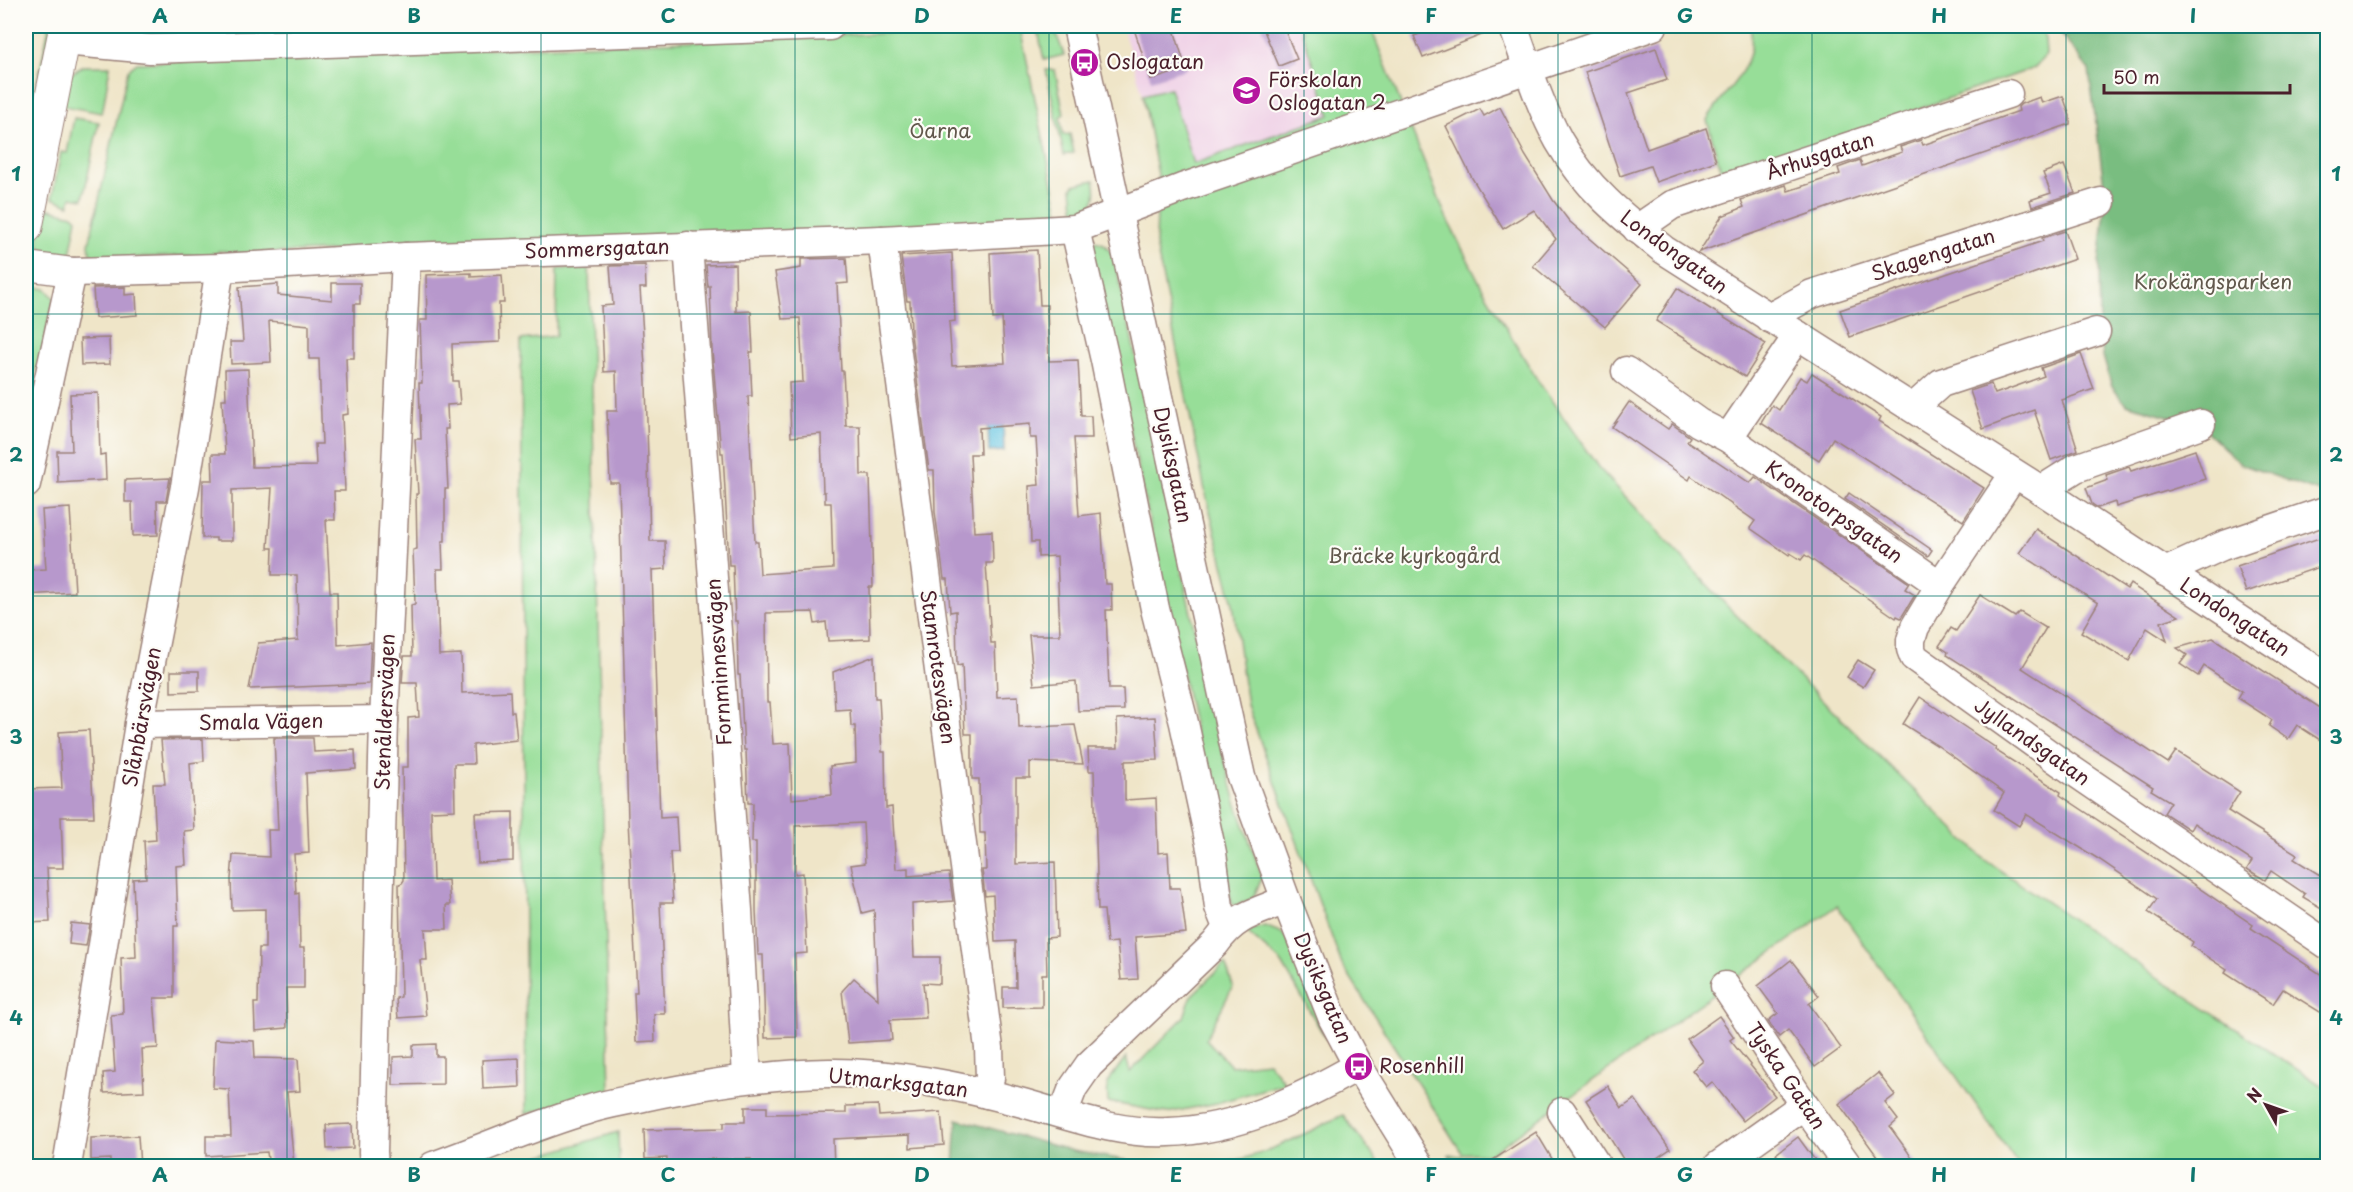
<svg xmlns="http://www.w3.org/2000/svg" width="2353" height="1192" font-family="'Playpen Sans',sans-serif">
	<style>
		.built { fill: #efd0e6 }
		.green { fill: #97de98; stroke: #707e62; stroke-width: 1.5 }
		.forest { fill: #79bd80; stroke: #626e56; stroke-width: 1.5 }
		.water { fill: #64c5e3; stroke: #577287; stroke-width: 1.5 }
		.building { fill: #b798cc }
		.lines { fill: none; stroke-linecap: round; stroke-linejoin: round }
		.minor-casing { stroke: #9c827a; stroke-width: 31 }
		.tertiary-casing { stroke: #9c827a; stroke-width: 35 }
		.minor { stroke: #fff; stroke-width: 28 }
		.tertiary { stroke: #fff; stroke-width: 33 }
		.grid { fill: none; stroke: #0f766e; stroke-width: 1.5; stroke-opacity: 0.55 }
		.labels { text-anchor: middle; stroke-width: 4.5; stroke-linejoin: round; paint-order: stroke }
		.poi-label { font-size: 20px; fill: #4a1f2b; stroke: #fdfcf7; text-anchor: start }
		.park-label { font-size: 20px; fill: #61584c; stroke: #fdfcf7 }
		.street-label { font-size: 20px; fill: #4a1f2b; stroke: #fdfcf7 }
		.neatline { fill: none; stroke: #0f766e; stroke-width: 2 }
		.grid-label { font-size: 20px; text-anchor: middle; font-weight: bold; fill: #0f766e }
	</style>
	<rect width="100%" height="100%" fill="#fdfcf7"/>
	<filter id="ink" filterUnits="userSpaceOnUse"><feTurbulence type="fractalNoise" baseFrequency=".0167" numOctaves="2"/><feDisplacementMap in="SourceGraphic" scale="12" xChannelSelector="R" yChannelSelector="G"/><feConvolveMatrix kernelMatrix="1 2 1 2 8 2 1 2 1" color-interpolation-filters="sRGB"/></filter>
	<filter id="wash" filterUnits="userSpaceOnUse"><feTurbulence type="fractalNoise" baseFrequency=".008" numOctaves="4" result="noise"/><feDisplacementMap in="SourceGraphic" scale="24" xChannelSelector="R" yChannelSelector="G"/><feGaussianBlur stdDeviation="1.35" result="paint"/><feColorMatrix in="noise" values="0 0 0 0 0 0 0 0 0 0 0 0 0 0 0 0 0 1.4 0 .05"/><feComposite in="paint" operator="in"/></filter>
	<g filter="url(#wash)">
		<rect width="100%" height="100%" fill="#efe5c8"/>
		<path class="built" d="M1122,26H1300L1330,115L1193,164L1170,88L1143,95Z"/>
		<g class="green">
			<path d="M49,26H53L43,101L34,100L26,136V95L34,97Z"/>
			<path d="M1037,26H1046L1055,30L1064,55L1044,60Z"/>
			<path d="M1300,26H1370L1447,219L1484,291L1538,381L1598,467L1728,607L1985,860L2148,971L2327,1089V1166H2019L1837,906L1490,1154L1462,1153L1342,965L1247,705L1233,604L1205,491L1156,245L1158,175L1143,95L1170,88L1193,164L1330,115Z"/>
			<path d="M1751,26H2040L2045,39L2046,55L2034,68L1723,178L1707,120C1720,96 1745,78 1751,49C1752,42 1751,33 1751,26Z"/>
			<path d="M1020,28L1062,227L226,254V251H218L217,255L91,259L89,244L128,70L137,63L247,58V61H255L256,58Z"/>
			<path d="M83,66H110L103,109L101,113L59,105L67,76Z"/>
			<path d="M1046,70H1055L1064,114L1060,117L1063,135L1070,134L1074,153L1064,155Z"/>
			<path d="M74,118L99,122L83,199L71,197L69,205L52,198L61,152L67,153Z"/>
			<path d="M1094,180C1098,196 1095,207 1081,215L1074,208L1072,188L1074,185Z"/>
			<path d="M46,208L73,215L77,219L70,255L68,257C28,253 37,239 46,208Z"/>
			<path d="M1095,241L1104,244L1114,256L1212,711L1235,799L1262,877L1255,894L1250,900L1235,906L1232,904L1090,244Z"/>
			<path d="M589,268L610,1092L526,1114L521,340L556,336L557,269Z"/>
			<path d="M36,287L46,289L54,298L40,364L35,370L26,411V296L30,290Z"/>
			<path d="M1265,926L1282,933L1288,940L1326,1039L1282,963L1246,931Z"/>
			<path d="M1225,963L1233,986L1206,1039L1231,1066L1268,1062L1285,1083L1217,1103L1167,1113L1108,1102L1107,1083L1126,1057L1130,1072L1184,1017L1191,996Z"/>
			<path d="M1343,1115L1381,1166H1196C1250,1165 1295,1138 1343,1115Z"/>
			<path d="M618,1132L619,1166H537L536,1157Z"/>
			<path d="M1449,1155L1475,1157L1488,1161L1491,1166H1458Z"/>
		</g>
		<g class="forest">
			<path d="M2055,26H2327V495L2241,464L2200,425L2126,404L2112,387L2103,356L2100,331L2099,263L2106,201L2089,70Z"/>
			<path d="M957,1119L1073,1151L1158,1166H954Z"/>
		</g>
		<path class="water" d="M1003,421L1004,451L989,452L988,422Z"/>
		<g id="blocks">
			<g class="building">
				<path d="M1133,26H1173L1186,69L1151,80Z"/>
				<path d="M1262,26H1283L1297,59L1279,66Z"/>
				<path d="M1442,26H1497V29L1423,58L1414,36Z"/>
				<path d="M1656,48L1667,80L1628,93L1647,149L1706,128L1716,161L1656,182L1650,166L1620,176L1585,72Z"/>
				<path d="M2063,96L2070,116V124L1699,252L1722,216L1744,207L1741,200L1786,185L1788,191L1840,174L1838,168L1860,160L1862,166L1902,152L1900,147L1921,140L1923,145L2019,111L2018,107L2021,104L2040,97L2042,103Z"/>
				<path d="M1500,107L1525,155L1553,200L1569,221L1642,284L1605,327L1533,266L1556,239L1534,210L1503,229L1472,178L1446,126L1480,109L1484,116Z"/>
				<path d="M2064,165L2075,193L2032,207L2030,200L2051,193L2043,173Z"/>
				<path d="M2065,231L2075,259L1850,337L1840,310L2043,241L2042,238Z"/>
				<path d="M1037,250L1040,305H1047L1049,361L1078,360L1081,416H1091L1092,438H1074L1079,516L1101,513L1105,584H1111L1112,610H1106L1109,689H1123L1124,710L1078,711L1076,681L1034,685L1029,635H1060L1057,556L1038,557V542H1031L1029,486L1039,485L1036,438H1030V424L979,428L980,454H970L974,532L992,531L993,563H986L991,643H995L997,697L1018,696L1019,728L1075,725L1083,764L1030,762V778H1016V864L1055,862L1057,937L1046,938L1047,974H1042V1007L1003,1008V987H1016L1015,941L995,942L993,895L985,896L982,870H986L985,833H980L979,779H972V734H965L962,665L957,666L956,611L950,612L948,579H944L935,512L934,470H929L911,334L910,301H907L901,256L952,253L955,321L949,322L952,366L1005,363L1002,318L993,319L990,253Z"/>
				<path d="M846,258L848,283L837,284L841,371H843L846,426H860L861,475H870L873,587H869L870,639L828,641L826,622L815,624L813,612L766,613L767,702H770L773,744L790,743L792,799L832,795L830,766L856,763L855,726H851L850,709L835,710L833,672L874,656L875,698H879L882,752H885L886,808L892,807L896,869L908,868V876L949,873L953,901L912,904L914,957H940V984L923,983L926,1018L890,1020L892,1040L848,1043L842,991L854,978L878,999L874,910L862,913L851,865L865,863L863,823L795,826V874L803,873L807,953L795,954L797,1037L765,1038L763,955H758L756,910V842H752L753,803H748L746,750H744L740,675H738L737,621H735L733,565H729L723,453H721L712,350L710,286L708,287L706,265L735,264L736,312L751,311L753,352H750L752,396H748L755,542H758L760,574L833,569L831,503H825V492H823L821,434L791,437L789,383L803,382L800,318L782,319L775,272L801,268V259Z"/>
				<path d="M645,265L646,288H640L646,382L650,541H665L666,569L652,570L660,818L676,817L678,852H670L673,903H660L665,1014H654L655,1041L636,1042L634,992H637L628,820L619,483H610L607,411H617L616,371L604,372L601,306L613,305L610,266Z"/>
				<path d="M471,273V277L502,275L504,303H499L500,342L452,344L453,381H458L460,404L447,405L448,429H445L448,489H445V541H442L443,569H437L439,655L461,654L462,693L510,691L511,712H514L517,740L473,745L474,764H454L455,810L431,811L433,881L448,880L450,905H446L447,929H425L427,960H420L426,1016L398,1018L396,998L401,997L399,884L402,883L404,880L402,767H408V718L419,717L417,683H402L404,656H412L411,605L415,604L413,550L417,549L416,494H418L415,439H421L419,383H422L420,320H427L426,275Z"/>
				<path d="M332,283H360V304H354V358H346L348,414L342,415L345,491H334L335,520H326L330,592H337L338,645L371,642L369,684L249,689L258,643L298,640L297,575H272L273,548H268L272,488L232,490V541H216V538H202L203,480H213L212,454H225L222,399H226L225,370L248,369L252,467L316,466L315,444H322L319,359H309V325L269,321L271,362L231,364L230,342H243L239,287L278,284V295L332,300Z"/>
				<path d="M125,287V295L136,294L137,315L95,318L93,288Z"/>
				<path d="M1677,288L1766,344L1745,377L1656,321Z"/>
				<path d="M109,338L110,364L81,365L80,339Z"/>
				<path d="M2081,354L2094,389L2062,400L2078,450L2051,460L2034,410L1983,429L1970,391L1991,384L1995,394L2044,376L2041,368Z"/>
				<path d="M1812,373L1881,417L1879,421L1984,488L1963,521L1833,438L1819,460L1761,423L1772,405L1779,410L1800,377L1807,381Z"/>
				<path d="M98,393L100,455L105,454L106,480L58,483L57,451H72L70,394Z"/>
				<path d="M1629,402L1668,429L1672,424L1690,437L1687,441L1750,483L1755,477L1909,583L1905,589L1915,595L1901,618L1897,616L1896,618L1805,555L1801,560L1790,553L1789,555L1750,528L1755,521L1691,476L1689,480L1612,427Z"/>
				<path d="M2195,450L2205,479L2116,507L2115,502L2098,508L2092,504L2086,488L2108,480L2106,475L2129,467L2131,471Z"/>
				<path d="M170,478L166,501H157L158,535L133,536L132,502H125V480Z"/>
				<path d="M1849,493L1932,550L1928,556L1845,499Z"/>
				<path d="M70,508L75,592L26,595V570L46,569L42,510Z"/>
				<path d="M2036,529L2127,589L2130,584L2179,616L2161,622L2167,641L2147,628L2129,661L2081,632L2098,603L2019,553Z"/>
				<path d="M2328,535V564L2246,592L2237,566Z"/>
				<path d="M1980,595L2015,617L2020,612L2046,628L2022,668L2168,763L2176,751L2240,792L2228,811L2297,854L2294,859L2328,880V912L2303,897L2305,894L2271,871L2265,880L2247,869L2252,861L2194,823L2190,830L2164,813L2171,802L2151,790L2153,787L1947,655L1948,652L1939,646L1951,628L1956,631Z"/>
				<path d="M2213,638L2328,713V745L2297,725L2288,739L2269,726L2272,720L2238,698L2242,691L2204,666L2198,676L2180,664L2187,655L2177,648Z"/>
				<path d="M1858,660L1874,670L1863,687L1847,677Z"/>
				<path d="M171,671H199V691L171,692Z"/>
				<path d="M1920,697L1996,748L1995,750L2061,792L2060,795L2158,860L2253,925L2251,928L2328,979V1017L2283,989L2273,1004L2225,973L2227,970L2191,946L2193,942L2148,912L2157,899L2100,860L2026,814L2019,826L1994,810L2004,793L1938,746L1903,724Z"/>
				<path d="M1155,717L1158,760L1125,761V800L1156,798L1158,853L1168,852L1170,888H1180L1186,933L1135,937L1138,979L1121,980L1117,942L1107,943L1104,910H1098L1094,771H1089L1088,748H1118L1117,719Z"/>
				<path d="M89,730L94,817H61L63,868H47L50,922L26,923V789L62,788L59,732Z"/>
				<path d="M274,738H313L314,752L355,750L356,769L306,773L309,853L294,854L296,894L299,893L300,948H304V988H286L287,1028L255,1031L254,1003H258L259,948H265V909L232,910L231,879L233,855L269,857L268,830H278Z"/>
				<path d="M203,739L204,761L190,763L194,830L184,831L186,865L176,866L178,926H174V998H154L158,1048L142,1049L144,1091L104,1093L103,1073L115,1072L111,1015L123,1014L121,958L136,957L133,879L146,878L144,841L156,840L153,784H165L161,740Z"/>
				<path d="M513,812V861L478,863L475,813Z"/>
				<path d="M71,923L90,925L86,946L69,944Z"/>
				<path d="M1791,960L1819,996L1809,1004L1841,1048L1815,1067L1788,1030L1779,1037L1768,1021L1778,1013L1758,986Z"/>
				<path d="M1719,1016L1734,1037L1730,1040L1775,1096L1743,1121L1712,1082L1706,1087L1692,1070L1703,1061L1687,1039Z"/>
				<path d="M215,1039L254,1041L255,1058L298,1059L300,1091L287,1092L294,1165L269,1167L267,1152L206,1156V1136H231L229,1089L213,1088Z"/>
				<path d="M436,1044V1056H443V1084L393,1085V1057L413,1056V1045Z"/>
				<path d="M519,1058L520,1087L483,1089L482,1060Z"/>
				<path d="M1878,1073L1895,1095L1885,1103L1898,1120L1890,1127L1919,1167H1885L1839,1104Z"/>
				<path d="M1608,1086L1622,1108L1635,1099L1670,1149L1654,1160L1658,1167H1628L1586,1100Z"/>
				<path d="M878,1105L879,1116L941,1112L944,1145L910,1148V1135L833,1139L834,1167H751V1159H707V1167H667V1158L645,1159L644,1130L724,1128V1122H745V1107H767V1114L846,1113V1106Z"/>
				<path d="M352,1124L353,1148L327,1149L326,1125Z"/>
				<path d="M1536,1132L1557,1167H1482Z"/>
				<path d="M138,1136L140,1167H110V1159L91,1160V1138Z"/>
				<path d="M1798,1137L1820,1167H1785L1776,1154Z"/>
			</g>
		</g>
	</g>
	<g filter="url(#ink)">
		<use href="#blocks" fill-opacity="0" stroke="#9c827a" stroke-width="1.5"/>
		<g class="lines">
			<defs>
				<g id="minor">
					<path d="M1077,26L1241,777L1286,900L1333,1019L1358,1066L1420,1166"/>
					<path d="M1513,26C1527,64 1539,105 1559,141C1585,187 1624,218 1664,250L2041,490L2328,678"/>
					<path d="M64,41L150,49L830,26"/>
					<path d="M1075,229L1105,360L1155,609L1184,723L1212,853L1219,907L1227,927"/>
					<path d="M1637,229L1672,205L2008,94"/>
					<path d="M882,240L989,1048L990,1078L987,1094"/>
					<path d="M688,246L738,910L747,1078"/>
					<path d="M26,266L72,272L220,268L406,257L882,240L1075,229L1182,188L1653,26"/>
					<path d="M1769,318L1812,294L2101,202"/>
					<path d="M1626,371L1699,423L1728,438L1940,585"/>
					<path d="M1913,408L1941,383L2096,332"/>
					<path d="M1728,438L1798,335"/>
					<path d="M2014,474L1940,585L1915,627L1911,640V649L1914,657L2060,762L2328,945"/>
					<path d="M26,484L72,272"/>
					<path d="M2041,490L2076,468L2201,424"/>
					<path d="M2165,572L2222,546L2328,510"/>
					<path d="M139,724L384,720"/>
					<path d="M1725,986L1804,1105L1848,1166"/>
					<path d="M1562,1112L1597,1166"/>
					<path d="M1063,1114L1073,1088L1089,1065L1215,944C1236,915 1254,913 1286,900"/>
					<path d="M67,1166L139,724L185,487L220,268"/>
					<path d="M374,1166L373,1152L384,720L406,257"/>
					<path d="M433,1166C484,1148 535,1125 587,1110C605,1104 625,1101 643,1097C704,1084 766,1074 829,1073C889,1072 961,1086 1019,1102C1067,1115 1119,1135 1169,1132C1237,1130 1300,1099 1358,1066"/>
					<path d="M1718,1166L1804,1105"/>
				</g>
				<path id="tertiary" d="M26,227L66,26"/>
			</defs>
			<use href="#minor" class="minor-casing"/>
			<use href="#tertiary" class="tertiary-casing"/>
			<use href="#minor" class="minor"/>
			<use href="#tertiary" class="tertiary"/>
		</g>
	</g>
	<path class="grid" d="M287,26V1166M541,26V1166M795,26V1166M1049,26V1166M1304,26V1166M1558,26V1166M1812,26V1166M2066,26V1166M26,314H2328M26,596H2328M26,878H2328"/>
	<defs>
		<symbol id="bus-disc" viewBox="-11 -11 22 22"><circle r="9.5" fill="#b5179e" stroke="#fdfcf7"/><path d="M-5-6H5V4H4V6H2V4H-2V6H-4V4H-5ZM-3.5-4V0h7V-4ZM-3.5 1.2v1.5H-2V1.2ZM2 1.2v1.5H3.5V1.2Z" fill="#fff"/></symbol>
		<symbol id="school-disc" viewBox="-11 -11 22 22"><circle r="9.5" fill="#b5179e" stroke="#fdfcf7"/><path d="M0-5L7-2L0 1L-7-2ZM-4 1L0 2.5L4 1V4Q0 6-4 4Z" fill="#fff"/></symbol>
	</defs>
	<g fill-rule="evenodd">
		<use href="#bus-disc" x="1068" y="46" width="33" height="33"/>
		<use href="#school-disc" x="1230" y="74" width="33" height="33"/>
		<use href="#bus-disc" x="1342" y="1050" width="33" height="33"/>
	</g>
	<g class="labels">
		<g class="poi-label">
			<text x="1106" y="69">Oslogatan</text>
			<text x="1268" y="87">Förskolan<tspan x="1268" dy="23">Oslogatan 2</tspan></text>
			<text x="1379" y="1073">Rosenhill</text>
		</g>
		<g class="park-label">
			<text x="940" y="138">Öarna</text>
			<text x="2213" y="289">Krokängsparken</text>
			<text x="1414" y="563">Bräcke kyrkogård</text>
		</g>
		<g class="street-label">
			<text transform="translate(1820 156) rotate(-18)" y="7">Århusgatan</text>
			<text transform="translate(597 249) rotate(-2)" y="7">Sommersgatan</text>
			<text transform="translate(1674 252) rotate(36)" y="7">Londongatan</text>
			<text transform="translate(1933 255) rotate(-18)" y="7">Skagengatan</text>
			<text transform="translate(1173 465) rotate(78)" y="7">Dysiksgatan</text>
			<text transform="translate(1834 512) rotate(35)" y="7">Kronotorpsgatan</text>
			<text transform="translate(2235 617) rotate(33)" y="7">Londongatan</text>
			<text transform="translate(719 662) rotate(-94)" y="7">Fornminnesvägen</text>
			<text transform="translate(938 667) rotate(82)" y="7">Stamrotesvägen</text>
			<text transform="translate(385 712) rotate(-88)" y="7">Stenåldersvägen</text>
			<text transform="translate(142 717) rotate(-80)" y="7">Slånbärsvägen</text>
			<text transform="translate(261 722) rotate(-1)" y="7">Smala Vägen</text>
			<text transform="translate(2032 742) rotate(35)" y="7">Jyllandsgatan</text>
			<text transform="translate(1323 988) rotate(67)" y="7">Dysiksgatan</text>
			<text transform="translate(1786 1076) rotate(56)" y="7">Tyska Gatan</text>
			<text transform="translate(898 1083) rotate(6)" y="7">Utmarksgatan</text>
		</g>
	</g>
	<rect width="2353" height="1192" fill="none" stroke="#fdfcf7" stroke-width="66"/>
	<g transform="translate(2266 1105) rotate(310)" stroke="#fdfcf7" stroke-width="4.5" paint-order="stroke">
	<path d="M0-4.5L10 22L0 15L-10 22Z" fill="#4a1f2b"/>
	<text y="-9" font-size="16" font-weight="bold" text-anchor="middle" fill="#4a1f2b">N</text>
	</g>
	<path d="M2104 84v9h186v-9" fill="none" stroke="#4a1f2b" stroke-width="3"/>
	<text x="2113" y="84" font-size="18" fill="#4a1f2b" stroke="#fdfcf7" stroke-width="4.5" paint-order="stroke">50 m</text>
	<rect x="33" y="33" width="2287" height="1126" class="neatline"/>
	<g class="grid-label">
		<text x="160" y="23">A</text>
		<text x="414" y="23">B</text>
		<text x="668" y="23">C</text>
		<text x="922" y="23">D</text>
		<text x="1176" y="23">E</text>
		<text x="1431" y="23">F</text>
		<text x="1685" y="23">G</text>
		<text x="1939" y="23">H</text>
		<text x="2193" y="23">I</text>
		<text x="16" y="181">1</text>
		<text x="2336" y="181">1</text>
		<text x="16" y="462">2</text>
		<text x="2336" y="462">2</text>
		<text x="16" y="744">3</text>
		<text x="2336" y="744">3</text>
		<text x="16" y="1025">4</text>
		<text x="2336" y="1025">4</text>
		<text x="160" y="1182">A</text>
		<text x="414" y="1182">B</text>
		<text x="668" y="1182">C</text>
		<text x="922" y="1182">D</text>
		<text x="1176" y="1182">E</text>
		<text x="1431" y="1182">F</text>
		<text x="1685" y="1182">G</text>
		<text x="1939" y="1182">H</text>
		<text x="2193" y="1182">I</text>
	</g>
</svg>
